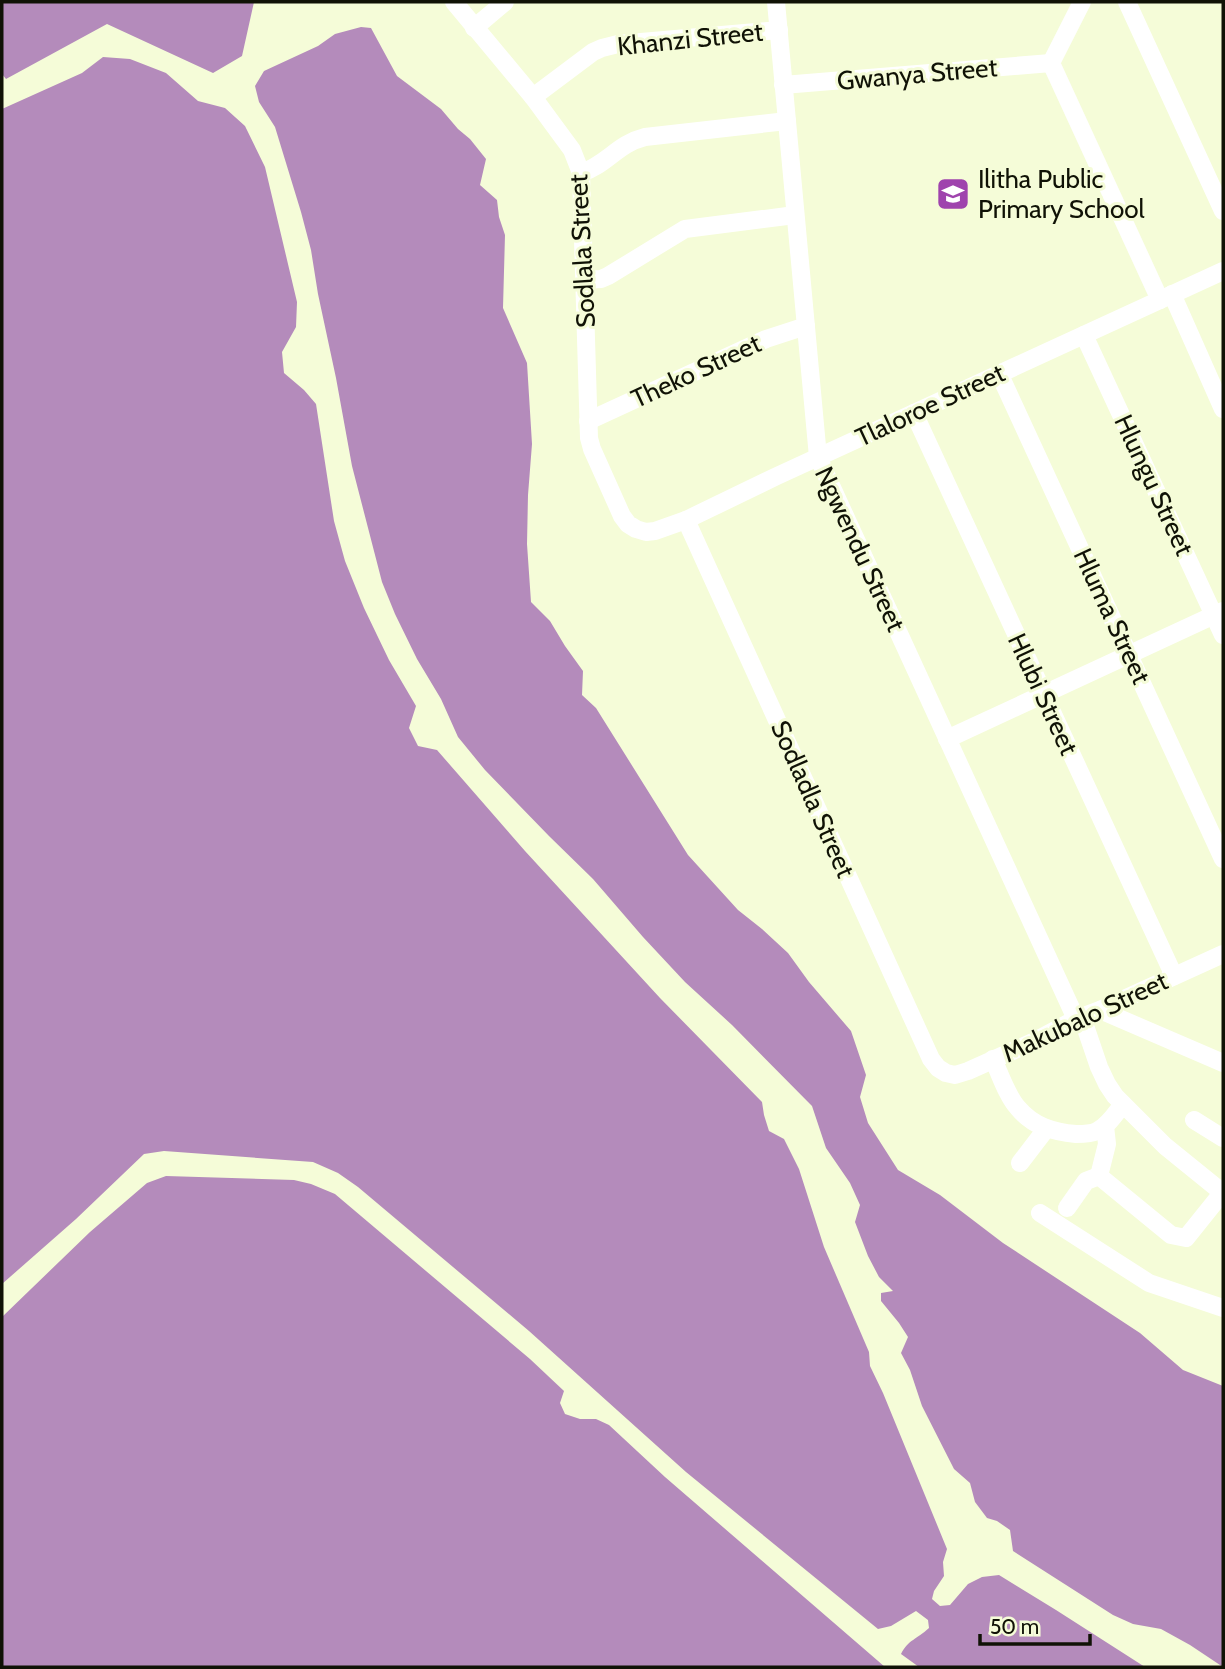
<svg xmlns="http://www.w3.org/2000/svg" width="1225" height="1669" font-family="Cabin,sans-serif">
	<style>
		.water { fill: #b48bbb }
		.lines { fill: none; stroke-linecap: round; stroke-linejoin: round }
		.street { stroke: #fff; stroke-width: 18 }
		.labels { text-anchor: middle; stroke-width: 6; stroke-linejoin: round; paint-order: stroke }
		.street-label { font-size: 26px; fill: #101206; stroke: #f5fcd8 }
		.poi-label { font-size: 26px; fill: #101206; stroke: #f5fcd8; text-anchor: start }
	</style>
	<rect width="100%" height="100%" fill="#f5fcd8"/>
	<g class="water">
		<path d="M2,2H254L242,56L213,73L107,24L6,79L2,74Z"/>
		<path d="M361,27L371,28L397,76L441,109L458,129L470,139L486,159L480,185L497,200L499,217L505,235L503,308L527,363L532,444L528,495L527,544L531,602L550,621L565,646L583,671L582,695L596,708L688,855L738,910L762,929L788,953L809,982L851,1031L866,1075L860,1097L868,1123L898,1170L940,1195L1003,1243L1140,1333L1183,1370L1223,1386V1667L1190,1645L1161,1629L1133,1624L1113,1615L1013,1551L1010,1530L997,1521L987,1518L975,1502L970,1483L954,1469L922,1406L910,1370L901,1353L908,1337L899,1323L881,1301V1293L893,1291L879,1277L868,1256L855,1222L860,1205L850,1183L826,1148L812,1106L732,1025L685,982L643,937L593,879L549,836L485,770L458,737L441,699L417,659L395,614L382,582L352,466L336,378L318,294L311,250L301,212L275,127L259,102L255,86L264,71L318,46L335,34Z"/>
		<path d="M103,57L130,59L166,73L198,101L225,108L245,126L265,167L297,302L296,327L282,352L284,373L304,390L316,404L334,521L345,561L364,608L389,660L416,706L409,728L418,746L437,750L525,851L660,998L762,1102L764,1115L769,1131L784,1139L799,1169L824,1247L869,1352L870,1366L883,1393L947,1549L943,1562L944,1576L934,1591L932,1599L940,1606L950,1605L968,1584L982,1577L999,1575L1056,1610L1145,1667H919L901,1654C909,1639 916,1640 929,1628L928,1620L916,1611L891,1626L878,1629L686,1472L529,1331L358,1187L338,1173L313,1162L164,1151L144,1154L76,1219L2,1284V109L82,73Z"/>
		<path d="M166,1176L294,1180L311,1184L335,1194L530,1359L564,1391L560,1403L565,1414L580,1419H596L609,1425L665,1477L885,1667H2V1317L90,1232L147,1183Z"/>
	</g>
	<g class="lines">
		<g class="street">
			<path d="M454,2L533,97L572,150L581,173L589,438L592,449L622,516L628,524L636,529L646,532L655,531L686,520L777,476L1223,271"/>
			<path d="M776,2L818,457L1076,1019"/>
			<path d="M1127,2L1223,211"/>
			<path d="M474,28L505,2"/>
			<path d="M1051,63L1160,300"/>
			<path d="M1051,63L1082,2"/>
			<path d="M783,85L1051,63"/>
			<path d="M533,97L593,52L602,48L618,44L779,30"/>
			<path d="M581,173C608,164 617,144 645,137L787,121"/>
			<path d="M584,280L601,279L608,276L685,229L795,215"/>
			<path d="M1172,294L1223,409"/>
			<path d="M1084,335L1223,635"/>
			<path d="M999,373L1223,859"/>
			<path d="M914,413L1174,976"/>
			<path d="M588,421L766,339L806,326"/>
			<path d="M686,520L931,1059L938,1068L946,1073L955,1075L968,1071L1035,1041L1076,1019L1100,1010L1223,954"/>
			<path d="M947,739L1223,611"/>
			<path d="M1100,1010L1223,1063"/>
			<path d="M1082,1017L1099,1067L1107,1084L1115,1096L1165,1146L1223,1193"/>
			<path d="M993,1059C1000,1074 1007,1096 1018,1108C1033,1126 1053,1132 1076,1134C1082,1134 1091,1134 1097,1131C1108,1126 1116,1113 1123,1104"/>
			<path d="M1194,1120L1223,1138"/>
			<path d="M1105,1126L1107,1144L1099,1176L1171,1235L1186,1238L1223,1192"/>
			<path d="M1020,1163L1046,1129"/>
			<path d="M1067,1208L1086,1181L1099,1176"/>
			<path d="M1040,1213L1149,1283L1223,1308"/>
		</g>
	</g>
	<defs>
		<symbol id="school-square" viewBox="-11 -11 22 22"><rect x="-9" y="-9" width="18" height="18" rx="4" fill="#9f43ad" stroke="#f5fcd8"/><path d="M0-5L7-2L0 1L-7-2ZM-4 1L0 2.5L4 1V4Q0 6-4 4Z" fill="#fff"/></symbol>
	</defs>
	<g fill-rule="evenodd">
		<use href="#school-square" x="934" y="175" width="38" height="38"/>
	</g>
	<g class="labels">
		<g class="street-label">
			<text transform="translate(690 39) rotate(-6)" y="9">Khanzi Street</text>
			<text transform="translate(917 74) rotate(-5)" y="9">Gwanya Street</text>
			<text transform="translate(582 251) rotate(-93)" y="9">Sodlala Street</text>
			<text transform="translate(696 371) rotate(-25)" y="9">Theko Street</text>
			<text transform="translate(930 405) rotate(-25)" y="9">Tlaloroe Street</text>
			<text transform="translate(1154 485) rotate(65)" y="9">Hlungu Street</text>
			<text transform="translate(860 549) rotate(65)" y="9">Ngwendu Street</text>
			<text transform="translate(1112 616) rotate(65)" y="9">Hluma Street</text>
			<text transform="translate(1043 694) rotate(65)" y="9">Hlubi Street</text>
			<text transform="translate(813 799) rotate(66)" y="9">Sodladla Street</text>
			<text transform="translate(1085 1017) rotate(-25)" y="9">Makubalo Street</text>
		</g>
		<g class="poi-label">
			<text x="978" y="188">Ilitha Public<tspan x="978" dy="30">Primary School</tspan></text>
		</g>
	</g>
	<rect width="1225" height="1669" fill="none" stroke="#101206" stroke-width="7"/>
	<path d="M980 1634v10h110v-10" fill="none" stroke="#101206" stroke-width="3.5"/>
	<text x="990" y="1634" font-size="21" fill="#101206" stroke="#f5fcd8" stroke-width="5" paint-order="stroke">50 m</text>
</svg>
